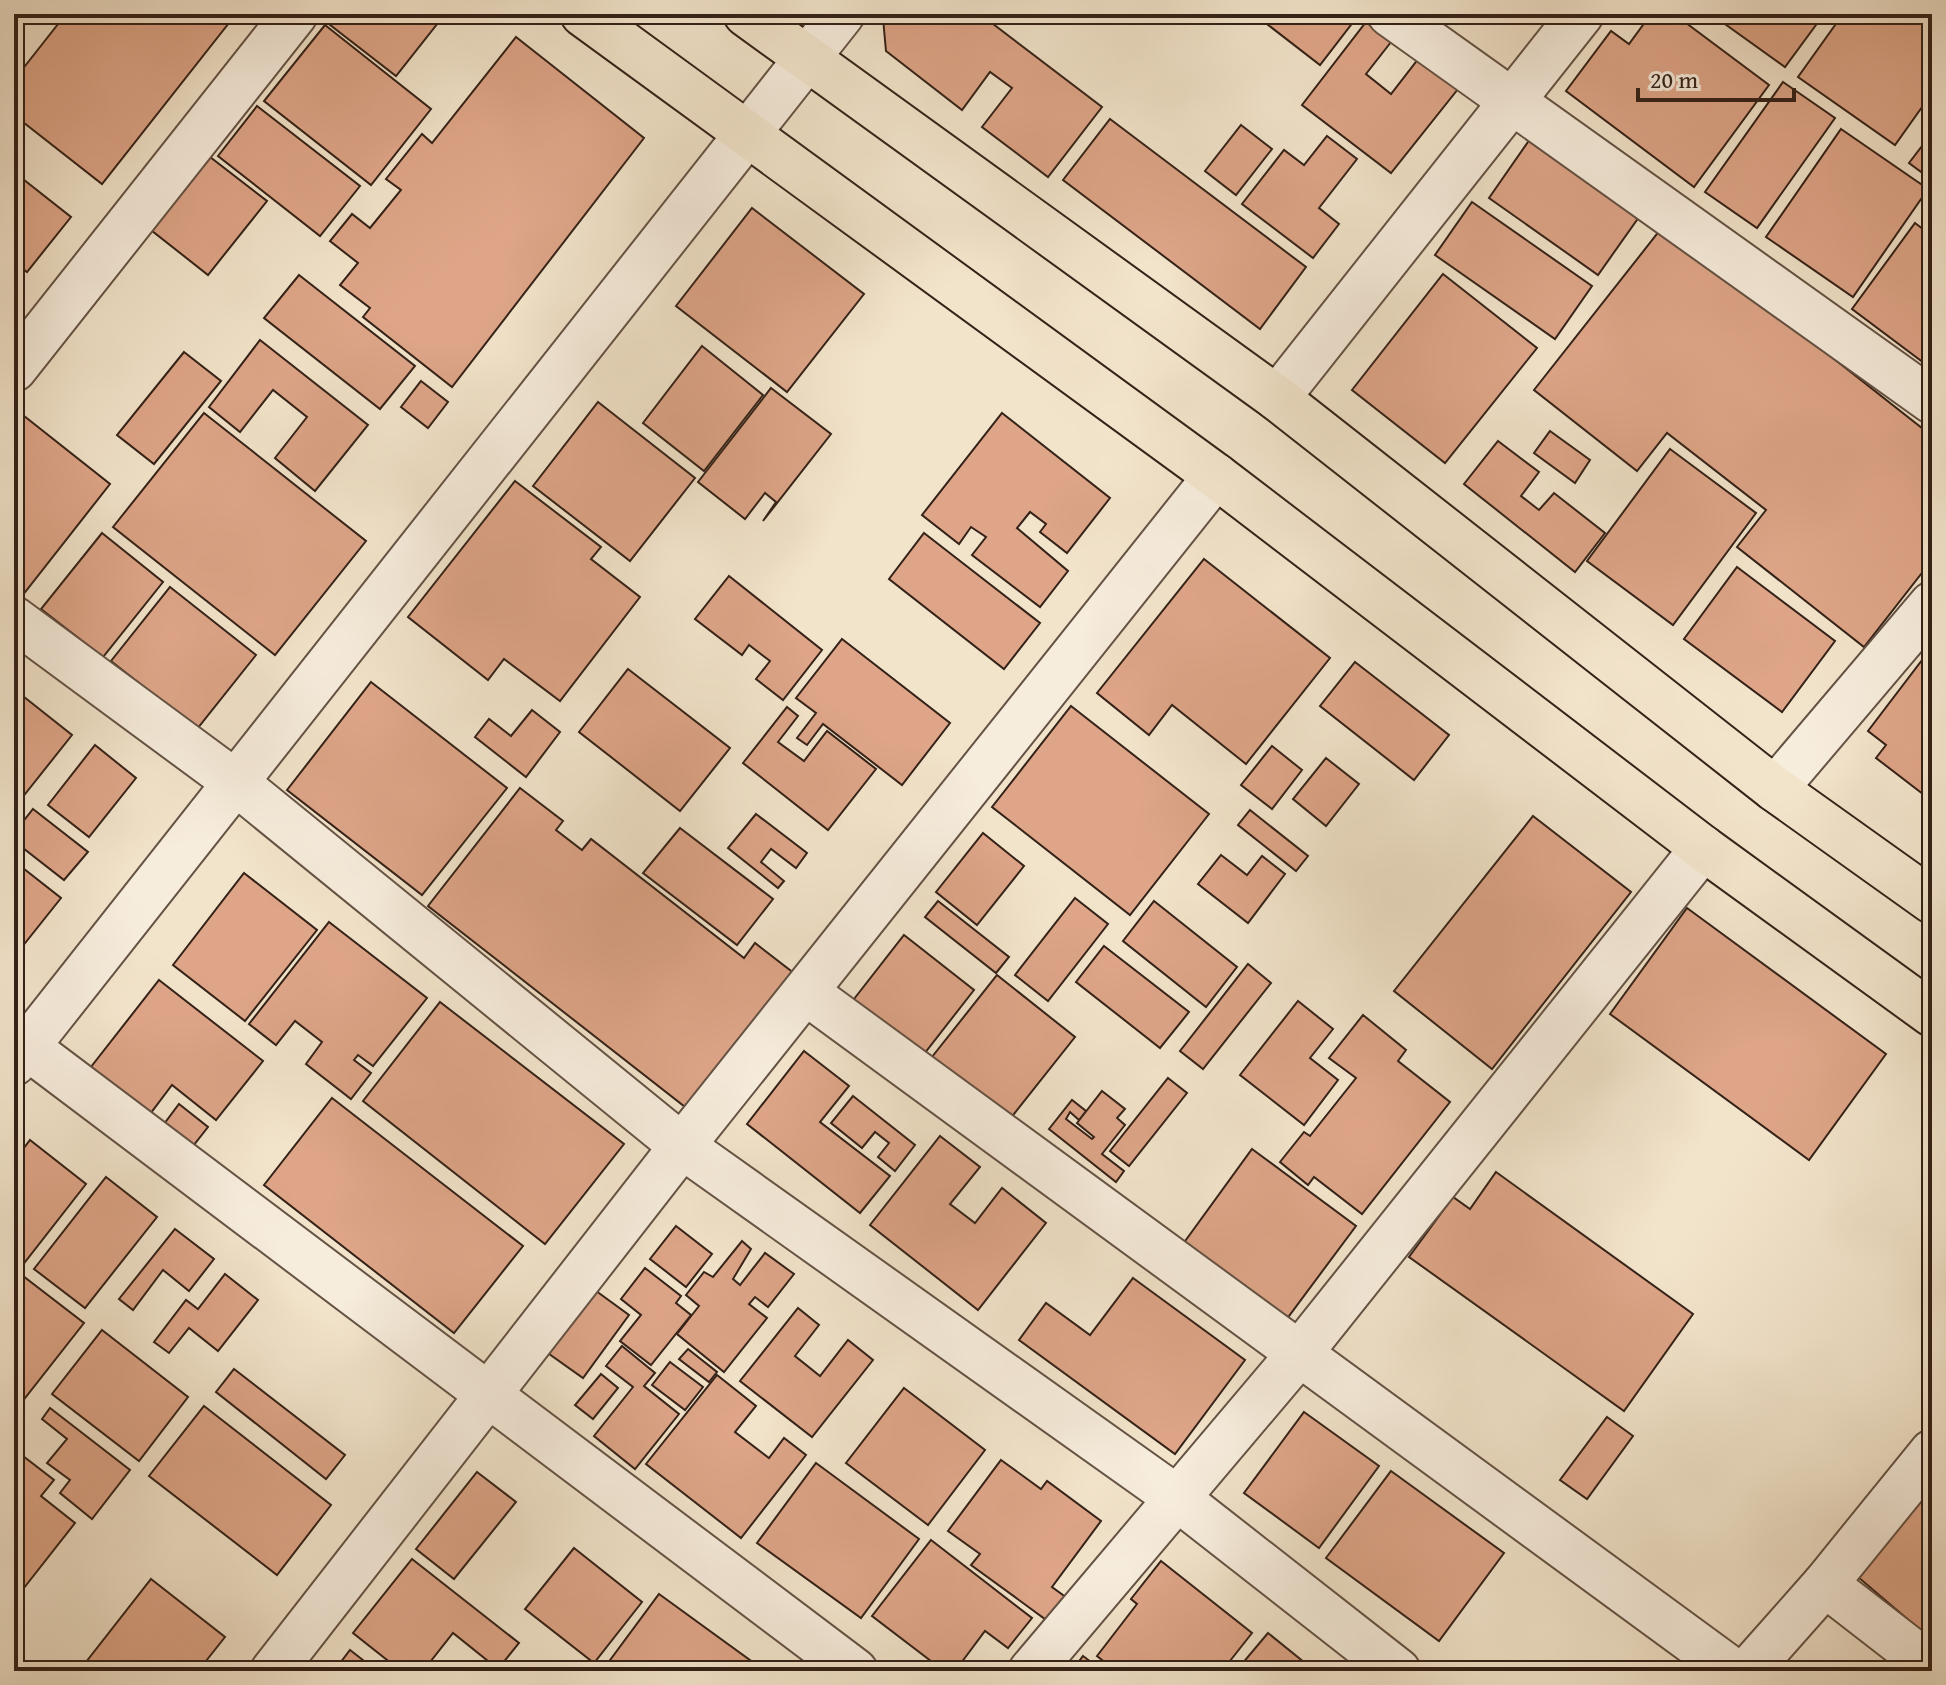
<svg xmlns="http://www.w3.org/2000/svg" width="1946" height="1685" font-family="'Gentium Book Plus',serif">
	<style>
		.building { fill: #dea588; stroke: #342117; stroke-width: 2 }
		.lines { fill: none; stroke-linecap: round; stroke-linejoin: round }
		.minor-casing { stroke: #645244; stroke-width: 48 }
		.trunk-casing { stroke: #342117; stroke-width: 48 }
		.minor { stroke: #f7eddd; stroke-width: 44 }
		.trunk { stroke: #f2e4cb; stroke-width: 44 }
	</style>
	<rect width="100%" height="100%" fill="#f2e4cb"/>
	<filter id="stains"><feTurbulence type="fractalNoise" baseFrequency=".0025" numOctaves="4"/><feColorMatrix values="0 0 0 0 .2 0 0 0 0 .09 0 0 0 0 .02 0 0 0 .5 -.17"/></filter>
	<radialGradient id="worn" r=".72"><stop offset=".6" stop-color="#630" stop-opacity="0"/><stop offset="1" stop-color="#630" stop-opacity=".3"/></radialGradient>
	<g class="building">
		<path d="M66,14H236L102,184L14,115V80Z"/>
		<path d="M316,14H445L396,76Z"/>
		<path d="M886,14H980L1102,107L1048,177L982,127L1012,88L990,72L962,110L886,51L883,18Z"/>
		<path d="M1254,14H1352L1357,17L1320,65Z"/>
		<path d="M1651,14H1674L1769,85L1694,187L1566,91L1611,31L1629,44Z"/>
		<path d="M1711,14H1824L1785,67Z"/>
		<path d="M1843,14H1932V93L1895,145L1798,77Z"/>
		<path d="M1366,22L1391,42L1366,74L1391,94L1419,58L1458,89L1391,173L1302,105Z"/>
		<path d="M325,25L431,109L371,185L264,101Z"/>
		<path d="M516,37L644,138L452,387L363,317L370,308L340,285L358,263L330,241L352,214L370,228L401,190L386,179L422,134L432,143Z"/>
		<path d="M1783,82L1835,118L1757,228L1705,192Z"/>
		<path d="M257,106L360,186L320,236L218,156Z"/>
		<path d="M1110,119L1306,267L1260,329L1063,180Z"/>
		<path d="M1241,125L1272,149L1236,195L1205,171Z"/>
		<path d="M1841,129L1928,189L1853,297L1766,237Z"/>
		<path d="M1932,133V180L1909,163Z"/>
		<path d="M1327,136L1357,159L1319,208L1339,224L1313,258L1242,204L1284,150L1304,165Z"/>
		<path d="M1530,139L1639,217L1598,275L1489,198Z"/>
		<path d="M201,150L267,201L208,275L142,223Z"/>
		<path d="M14,172L71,217L27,272L14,262Z"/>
		<path d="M1472,202L1592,286L1555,339L1435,255Z"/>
		<path d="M752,208L864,294L787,392L676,306Z"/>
		<path d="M1915,223L1932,236V369L1852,309Z"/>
		<path d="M1664,225L1932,436V560L1864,647L1737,547L1766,510L1667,433L1637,471L1534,390Z"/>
		<path d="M1443,274L1537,348L1445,463L1352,390Z"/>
		<path d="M299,275L415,366L380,409L264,318Z"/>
		<path d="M260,340L368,425L315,491L275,458L307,417L273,390L240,432L209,407Z"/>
		<path d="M702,346L763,395L704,471L643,423Z"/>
		<path d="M184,352L221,381L154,464L117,435Z"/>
		<path d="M421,381L448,402L428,428L401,407Z"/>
		<path d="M771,388L831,434L763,521L776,502L765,493L745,519L698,482Z"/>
		<path d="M598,402L695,478L630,561L533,486Z"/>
		<path d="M14,408L110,484L22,596L14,590Z"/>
		<path d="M204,413L366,541L275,655L113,527Z"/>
		<path d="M1002,413L1110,498L1067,553L1040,532L1046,524L1030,512L1017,528L1068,571L1040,607L972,555L986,537L971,527L959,544L922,515Z"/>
		<path d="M1550,431L1590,460L1575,483L1534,453Z"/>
		<path d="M1498,441L1539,472L1521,496L1539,510L1554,493L1605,533L1575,572L1464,484Z"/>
		<path d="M1670,449L1756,513L1673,625L1587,561Z"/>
		<path d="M515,481L601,547L591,559L640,597L560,701L504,659L488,680L408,617Z"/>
		<path d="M102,533L163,582L103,657L41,609Z"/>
		<path d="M924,533L1040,623L1004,669L889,579Z"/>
		<path d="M1204,559L1330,658L1246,764L1172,705L1149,735L1097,693Z"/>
		<path d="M1737,567L1835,641L1782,712L1684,639Z"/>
		<path d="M729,576L822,650L783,700L756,679L770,661L749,645L742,655L695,619Z"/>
		<path d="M170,587L256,655L197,729L111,661Z"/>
		<path d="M842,639L950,723L902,785L823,724L807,745L797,738L816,713L796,698Z"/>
		<path d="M1932,647V801L1876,758L1886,745L1868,731Z"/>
		<path d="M1355,662L1449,735L1414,780L1320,706Z"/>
		<path d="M628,669L730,748L680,811L579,732Z"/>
		<path d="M371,682L507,788L422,895L287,790Z"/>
		<path d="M14,689L72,735L14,808Z"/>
		<path d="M1071,706L1209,814L1130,915L992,807Z"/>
		<path d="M787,707L798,716L778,742L804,761L827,731L876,769L828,830L743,763Z"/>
		<path d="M532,710L560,732L526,777L475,737L489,719L511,736Z"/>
		<path d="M95,745L136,778L89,837L48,805Z"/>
		<path d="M1272,746L1302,770L1272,809L1241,785Z"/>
		<path d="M1326,758L1359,784L1326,826L1293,799Z"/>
		<path d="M520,788L563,821L556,830L582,850L591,839L744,958L755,943L795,974L689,1110L428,906Z"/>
		<path d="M33,809L88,852L64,880L14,841V833Z"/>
		<path d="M1250,810L1308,856L1296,871L1238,825Z"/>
		<path d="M756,814L807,853L796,868L771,849L761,862L784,881L778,888L728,848Z"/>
		<path d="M1533,816L1631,892L1492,1069L1394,991Z"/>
		<path d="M680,828L773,899L737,945L643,873Z"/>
		<path d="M983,833L1024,866L977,925L936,892Z"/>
		<path d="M1221,855L1247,875L1262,856L1285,874L1248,923L1198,884Z"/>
		<path d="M14,861L61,898L14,957Z"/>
		<path d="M244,873L317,930L245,1021L173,965Z"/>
		<path d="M1075,898L1108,924L1048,1001L1015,975Z"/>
		<path d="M938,901L1009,957L996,973L925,917Z"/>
		<path d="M1154,901L1237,967L1206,1007L1123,941Z"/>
		<path d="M1687,908L1886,1054L1809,1160L1610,1014Z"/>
		<path d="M329,922L427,998L373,1066L358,1055L354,1060L371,1073L351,1099L306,1064L322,1042L295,1021L276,1045L249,1024Z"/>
		<path d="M904,935L974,990L917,1063L847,1008Z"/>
		<path d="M1104,946L1189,1012L1160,1048L1076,982Z"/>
		<path d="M1248,964L1271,983L1203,1069L1180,1051Z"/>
		<path d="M997,975L1075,1037L1002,1129L924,1067Z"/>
		<path d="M159,980L263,1061L216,1120L172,1085L147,1118L87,1072Z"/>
		<path d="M1298,1001L1333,1029L1310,1058L1338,1080L1304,1125L1240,1075Z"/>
		<path d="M440,1002L624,1144L545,1244L363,1101Z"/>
		<path d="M1363,1015L1406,1050L1398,1061L1450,1102L1362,1214L1314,1177L1308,1185L1280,1162L1304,1132L1310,1136L1356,1078L1329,1058Z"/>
		<path d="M804,1051L849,1086L820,1122L890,1176L860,1213L747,1124Z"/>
		<path d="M1168,1078L1187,1093L1129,1166L1110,1151Z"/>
		<path d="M1102,1091L1125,1109L1117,1118L1125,1125L1102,1154L1124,1171L1116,1182L1049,1129L1072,1100L1086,1111L1079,1120L1070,1112L1066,1119L1092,1139L1094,1137L1077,1123Z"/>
		<path d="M853,1096L915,1145L895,1171L878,1157L889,1143L875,1132L862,1148L831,1123Z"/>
		<path d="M332,1098L523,1246L454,1333L264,1185Z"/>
		<path d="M179,1104L208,1127L193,1146L164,1124Z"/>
		<path d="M940,1136L980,1167L950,1204L975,1223L1002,1188L1046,1223L978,1310L870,1225Z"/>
		<path d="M30,1140L86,1184L25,1262L14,1253V1161Z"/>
		<path d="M1252,1149L1356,1226L1286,1320L1183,1244Z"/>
		<path d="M1496,1172L1693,1314L1624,1411L1409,1257L1453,1197L1470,1209Z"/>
		<path d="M106,1177L157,1217L85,1308L34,1269Z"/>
		<path d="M676,1226L712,1254L686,1287L650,1259Z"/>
		<path d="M175,1229L214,1259L189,1291L163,1270L133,1310L119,1299Z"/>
		<path d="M742,1241L751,1249L733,1279L740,1285L765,1253L794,1274L768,1307L755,1297L749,1304L767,1318L724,1372L677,1334L699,1306L686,1295L704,1272L713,1277Z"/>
		<path d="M645,1268L681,1296L676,1303L691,1315L651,1365L620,1341L641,1315L621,1299Z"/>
		<path d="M14,1269L84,1323L14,1412Z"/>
		<path d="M225,1274L258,1300L218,1351L189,1328L169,1353L154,1342L186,1300L198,1309Z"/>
		<path d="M1133,1278L1245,1360L1175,1454L1019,1340L1046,1303L1090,1335Z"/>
		<path d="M592,1288L629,1315L583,1378L545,1351Z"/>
		<path d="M798,1308L819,1325L795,1356L820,1376L848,1340L873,1360L812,1437L740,1381Z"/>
		<path d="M102,1330L188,1397L139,1461L52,1394Z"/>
		<path d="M622,1346L655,1373L644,1386L679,1414L635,1469L594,1436L633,1387L606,1366Z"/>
		<path d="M688,1349L717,1372L709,1382L679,1359Z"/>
		<path d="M670,1362L703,1387L685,1410L652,1385Z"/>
		<path d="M234,1369L345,1455L326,1479L216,1392Z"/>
		<path d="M601,1374L618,1388L593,1419L575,1405Z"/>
		<path d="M717,1375L756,1406L735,1432L769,1458L784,1438L806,1455L741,1538L646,1464Z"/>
		<path d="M904,1388L985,1450L928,1525L846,1463Z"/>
		<path d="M204,1406L331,1505L277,1575L149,1476Z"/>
		<path d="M50,1408L130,1470L92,1519L60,1493L70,1480L47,1463L67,1439L42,1419Z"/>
		<path d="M1304,1412L1379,1466L1319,1548L1244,1493Z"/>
		<path d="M1607,1417L1633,1436L1587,1499L1560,1480Z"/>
		<path d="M14,1449L54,1480L41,1496L75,1523L20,1593L14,1589Z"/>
		<path d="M1001,1460L1041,1489L1047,1481L1101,1521L1052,1587L1067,1598L1049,1622L971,1565L980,1554L948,1531Z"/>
		<path d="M816,1463L919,1539L861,1618L757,1543Z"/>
		<path d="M1391,1471L1504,1553L1439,1641L1326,1558Z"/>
		<path d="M477,1472L516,1502L454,1579L416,1549Z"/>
		<path d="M1932,1488V1640L1858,1577Z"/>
		<path d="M931,1540L1032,1618L1008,1648L985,1631L955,1671H944L872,1616Z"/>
		<path d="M574,1548L642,1602L594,1663L525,1609Z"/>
		<path d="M412,1559L519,1643L498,1669L453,1633L423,1671H401L353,1633Z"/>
		<path d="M1161,1561L1252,1633L1222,1671H1116L1097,1656L1137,1604L1131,1599Z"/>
		<path d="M151,1579L225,1637L198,1671H79Z"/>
		<path d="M659,1594L765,1671H602Z"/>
		<path d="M1268,1633L1315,1671H1236Z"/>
		<path d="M350,1650L377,1671H334Z"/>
		<path d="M1083,1656L1103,1671H1072Z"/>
	</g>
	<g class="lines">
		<defs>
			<g id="minor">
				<path d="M1390,14L1932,401"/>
				<path d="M14,369L295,14"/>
				<path d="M1277,398L1581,14"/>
				<path d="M14,619L235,782L682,1146L1177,1498L1398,1671"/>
				<path d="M1775,789L1932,604"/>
				<path d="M807,993L1733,1671"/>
				<path d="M27,1047L855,1671"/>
				<path d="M14,1063L842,14"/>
				<path d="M1825,1584L1932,1667"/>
				<path d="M273,1671L682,1146L1216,476"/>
				<path d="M1031,1671L1299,1354L1703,848"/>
				<path d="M1748,1671L1825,1584L1932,1452"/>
			</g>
			<g id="trunk">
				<path d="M583,14L1216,476L1703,848L1932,1014"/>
				<path d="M746,14L1277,398L1775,789L1932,901"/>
			</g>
		</defs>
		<use href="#minor" class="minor-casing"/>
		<use href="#trunk" class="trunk-casing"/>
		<use href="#minor" class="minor"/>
		<use href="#trunk" class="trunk"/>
	</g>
	<rect width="1946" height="1685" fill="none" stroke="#f2e4cb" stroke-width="48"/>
	<rect x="16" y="16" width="1914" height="1653" fill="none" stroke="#342117" stroke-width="4"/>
	<rect x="24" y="24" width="1898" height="1637" fill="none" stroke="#342117" stroke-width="2"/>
	<path d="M1638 88v12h156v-12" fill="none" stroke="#342117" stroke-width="4"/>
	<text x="1650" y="88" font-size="24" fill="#342117" stroke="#f7eddd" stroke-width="6" paint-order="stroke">20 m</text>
	<rect width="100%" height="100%" filter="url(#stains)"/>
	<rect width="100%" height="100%" fill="url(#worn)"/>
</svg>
